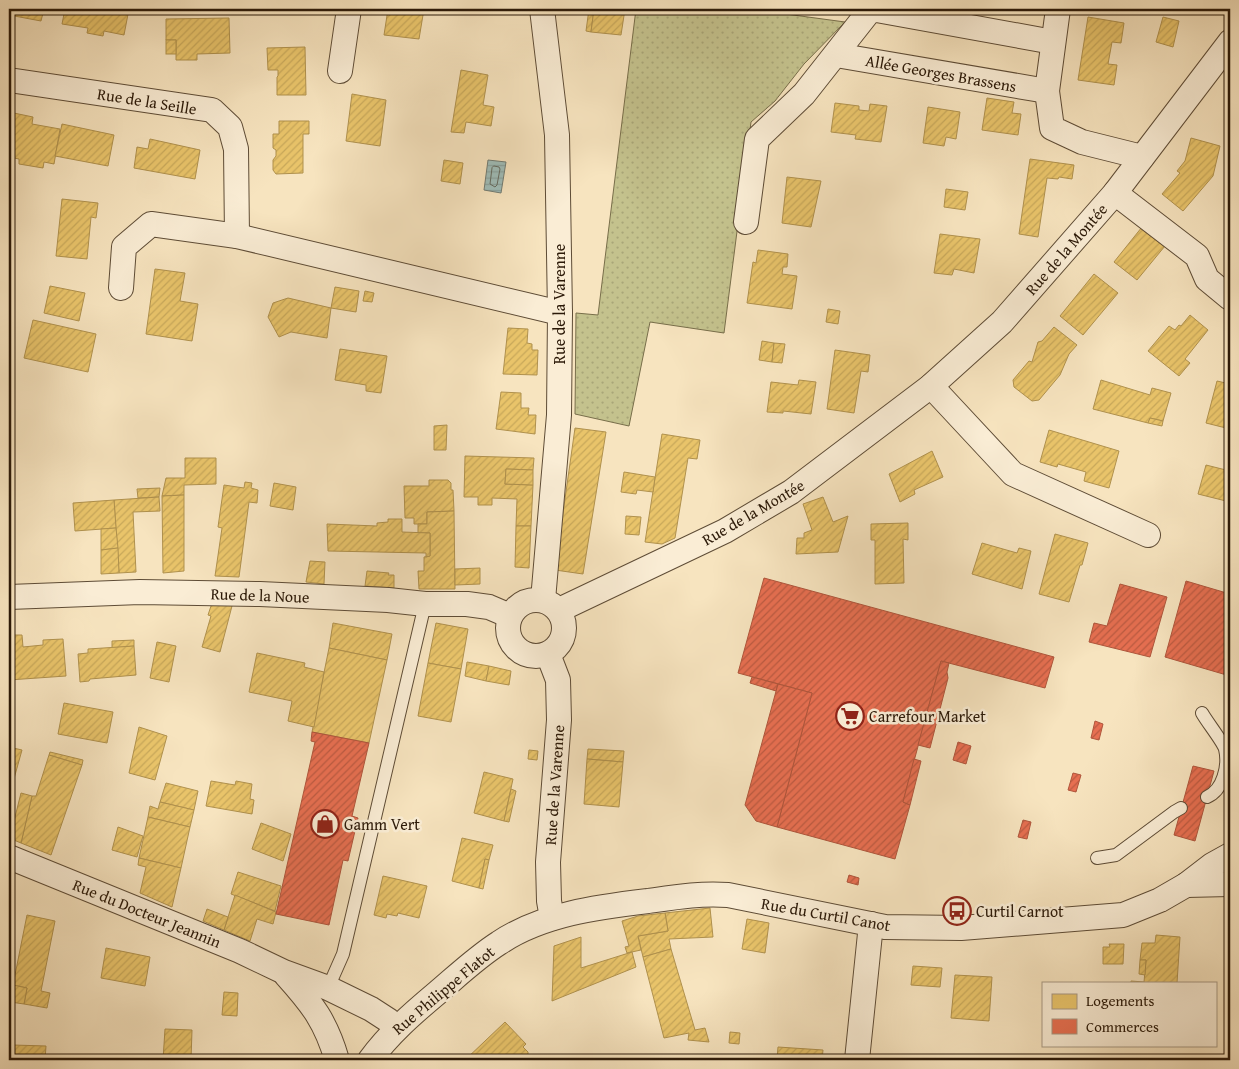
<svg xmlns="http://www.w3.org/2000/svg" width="1239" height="1069" font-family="'Gentium Book Plus',serif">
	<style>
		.grass { fill: url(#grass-dots); stroke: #786e4a }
		.water { fill: url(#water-rules); stroke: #717b72 }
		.homes { fill: url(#homes-hatch); stroke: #b0914d }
		.shops { fill: url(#shops-hatch); stroke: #af553b }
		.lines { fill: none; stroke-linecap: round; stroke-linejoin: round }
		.shore { stroke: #656b60; stroke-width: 1 }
		.lane-casing { stroke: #5e4c36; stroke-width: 14 }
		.street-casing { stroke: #5e4c36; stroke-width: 26 }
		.lane { stroke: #faedd5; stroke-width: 12 }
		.street { stroke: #faedd5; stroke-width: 24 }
		.labels { text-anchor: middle; stroke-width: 5; stroke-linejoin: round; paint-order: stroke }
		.street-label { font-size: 16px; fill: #2b1908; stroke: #faedd5 }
		.poi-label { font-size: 16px; fill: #2b1908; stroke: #faedd5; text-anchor: start }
	</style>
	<defs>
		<pattern id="grass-dots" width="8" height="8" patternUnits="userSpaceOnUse" patternTransform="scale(1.25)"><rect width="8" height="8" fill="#c4c28d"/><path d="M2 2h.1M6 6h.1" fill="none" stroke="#a9a678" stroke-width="1.8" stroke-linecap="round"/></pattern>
		<pattern id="water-rules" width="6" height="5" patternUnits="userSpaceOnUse" patternTransform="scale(1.25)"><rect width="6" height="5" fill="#9fbdb9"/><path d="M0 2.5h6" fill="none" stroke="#89a29e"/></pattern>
		<pattern id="homes-hatch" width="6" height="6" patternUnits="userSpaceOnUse" patternTransform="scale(1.25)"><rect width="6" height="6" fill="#e9c46a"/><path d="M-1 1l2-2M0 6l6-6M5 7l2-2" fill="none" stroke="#c8a85a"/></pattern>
		<pattern id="shops-hatch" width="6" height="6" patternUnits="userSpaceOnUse" patternTransform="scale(1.25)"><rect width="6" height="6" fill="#e76f51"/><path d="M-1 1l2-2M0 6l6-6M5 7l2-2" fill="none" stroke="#bb5a41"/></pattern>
	</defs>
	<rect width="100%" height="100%" fill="#f7e4bf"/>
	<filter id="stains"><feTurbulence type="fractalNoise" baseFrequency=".004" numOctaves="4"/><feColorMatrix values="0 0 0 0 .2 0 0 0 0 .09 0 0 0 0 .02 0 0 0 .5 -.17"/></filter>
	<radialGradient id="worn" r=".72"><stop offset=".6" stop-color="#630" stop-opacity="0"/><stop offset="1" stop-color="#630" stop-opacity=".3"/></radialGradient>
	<path class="grass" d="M636,9H771V12L845,22L804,64L775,101L751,122L724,333L650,322L629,426L575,414L576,313L598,315Z"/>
	<path class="water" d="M488,160L506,162L501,193L484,190Z"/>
	<g class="homes">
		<path d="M9,9H44L41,21L9,15Z"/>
		<path d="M65,9H129L124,35L104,31L103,36L87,33L88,28L62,24Z"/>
		<path d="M388,9H424L419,39L384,35Z"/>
		<path d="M589,9H594L591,32L586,31Z"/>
		<path d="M594,9H625L621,35L591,32Z"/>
		<path d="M1088,17L1124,23L1121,43L1112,42L1108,64L1117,65L1114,85L1078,80Z"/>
		<path d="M1163,17L1179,21L1173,47L1156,42Z"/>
		<path d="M229,18L230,53L197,54V60H176V40H166V19Z"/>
		<rect x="166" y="40" width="10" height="14"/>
		<path d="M305,47L306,95H277V77L278,76V70H268L267,48Z"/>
		<path d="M461,70L488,75L483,105L494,107L491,126L466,122L464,133L451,132Z"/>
		<path d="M352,94L386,100L380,146L346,141Z"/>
		<path d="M987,98L1014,102L1012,113L1021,114L1018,135L982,130Z"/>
		<path d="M835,103L859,106V110L869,111L870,104L887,106L881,142L855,139L856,135L831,132Z"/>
		<path d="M928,107L960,112L956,139L946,137L944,146L923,143Z"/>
		<path d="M9,112L33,117L32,124L60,129L54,164L44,162L43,168L19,164V159L9,157Z"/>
		<path d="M279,121H309V134H303V173L276,174L273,170V160L276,156V150L273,148V134H279Z"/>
		<path d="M62,124L114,135L108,166L55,156Z"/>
		<path d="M1191,138L1220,146L1213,176L1183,211L1162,194L1180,173L1177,171L1185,161Z"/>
		<path d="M150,139L200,150L195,179L134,168L137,147L148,149Z"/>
		<path d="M1030,159L1074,165L1072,179L1059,177L1058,179L1047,178L1038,237L1019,234Z"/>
		<path d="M444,160L463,163L460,184L441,181Z"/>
		<path d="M787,177L821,181L811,227L782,223Z"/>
		<path d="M946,189L968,192L965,210L944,207Z"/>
		<path d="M62,199L98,203L96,218L91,217L87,259L56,256Z"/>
		<path d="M1142,227L1165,246L1137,280L1114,262Z"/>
		<path d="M940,234L980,239L974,273L954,269L952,275L934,273Z"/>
		<path d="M758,250L788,254L787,267H783L782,274L797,276L792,309L747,303L753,262L756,263Z"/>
		<path d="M155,269L185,273L180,301L198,304L192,341L146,334Z"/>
		<path d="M1094,274L1118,293L1083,335L1060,316Z"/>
		<path d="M50,286L85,293L79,321L44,313Z"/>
		<path d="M335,287L359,291L356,312L331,308Z"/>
		<path d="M365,291L374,293L372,302L363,301Z"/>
		<path d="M288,298L331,308L327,338L291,332L279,337L268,317L273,303Z"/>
		<path d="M828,309L840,311L838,324L826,322Z"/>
		<path d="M1190,315L1208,330L1185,359L1190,363L1179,376L1148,351L1169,326L1175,330L1179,325L1181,326Z"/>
		<path d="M33,320L96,334L88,372L24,358Z"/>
		<path d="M1054,327L1077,345L1069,354L1060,375L1039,400L1032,401L1014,387L1013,380L1029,361L1032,362L1038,342L1042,341Z"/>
		<path d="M508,328L528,329L527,343L532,344V350H538L537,375L503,374Z"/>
		<path d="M762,341L774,343L772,362L759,360Z"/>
		<path d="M774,343L785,344L782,363L772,362Z"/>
		<path d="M340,349L387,356L381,393L366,391V385L335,380Z"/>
		<path d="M835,350L870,355L868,372L861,371L854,413L827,409Z"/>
		<path d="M799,380L816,382L811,414L783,411V413L767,412L771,382L798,385Z"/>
		<path d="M1101,380L1150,395L1152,388L1171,393L1163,421L1150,418L1148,423L1093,409Z"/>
		<path d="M1217,381L1230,384V429L1206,423Z"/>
		<path d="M501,392L521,393V408H529L528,415H536L535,434L496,429Z"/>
		<path d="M1150,418L1163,421L1162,426L1148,423Z"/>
		<path d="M447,425L446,450H434V426Z"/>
		<path d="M575,428L606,432L583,574L555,570Z"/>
		<path d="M1049,430L1119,451L1109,488L1084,481L1086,472L1058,464L1057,467L1040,462Z"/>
		<path d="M662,434L700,440L697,459L688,458L675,538L662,544L645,542Z"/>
		<path d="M932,451L943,477L914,490L915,494L900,502L889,474Z"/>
		<path d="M465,456L534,458L533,470L506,469L505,484L533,485L531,526H516L517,499L492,498V505H478V497H464Z"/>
		<path d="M185,458H216V484L184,485V495L162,496L166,478H185Z"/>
		<path d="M1206,465L1230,471V502L1198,494Z"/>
		<path d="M506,469L533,470V485L505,484Z"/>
		<path d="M624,472L655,477L653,492L637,490L636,494L621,492Z"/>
		<path d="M429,480H448L451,483V490H453L454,511L427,512V524H414V518H405L404,486H429Z"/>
		<path d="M245,482L252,483L251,488L258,490L257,503L249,502L239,577L215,576L222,528L218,527L224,485L244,488Z"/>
		<path d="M274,483L296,487L293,510L270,506Z"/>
		<path d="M160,488L159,497L138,498L137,489Z"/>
		<path d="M184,495V571L163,573L162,496Z"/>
		<path d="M159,497L160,511L133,512L136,572L119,573L114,500Z"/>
		<path d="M823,497L833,522L848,516L838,552L796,554L797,538H804V533L812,530L803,504Z"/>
		<path d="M114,500L116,528L75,531L73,503Z"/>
		<path d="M454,511L455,589H419L418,571H424V557L430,556V533H418V524H427V512Z"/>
		<path d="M626,516L641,517L639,535L625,534Z"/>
		<path d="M388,519H402V532L430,533V556L426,557V553L328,551L327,524L377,526V523L388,522Z"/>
		<path d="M908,523V540L903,539L904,583L875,584V540H871V524Z"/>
		<path d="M516,526H531L529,568L515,567Z"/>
		<path d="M116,528L118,548L101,550V529Z"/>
		<path d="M1055,534L1088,543L1082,565H1080L1069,602L1039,594Z"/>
		<path d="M982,543L1017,553L1019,548L1031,551L1022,589L972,574Z"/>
		<path d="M118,548L119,573L101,574V550Z"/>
		<path d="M310,561L325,562L324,584L306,582Z"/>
		<path d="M480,568V584L455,585V569Z"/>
		<path d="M367,571L389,573L388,575H394V588L365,586Z"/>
		<path d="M222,603L232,606L220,652L202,647L211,616L208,615L211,606Z"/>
		<path d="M333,623L392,634L387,660L329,648Z"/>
		<path d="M436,623L468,629L461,669L428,663Z"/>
		<path d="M9,635H22L23,647L43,645V640L63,639L66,676L9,680Z"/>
		<path d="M134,640V646L112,648V641Z"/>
		<path d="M157,642L176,646L169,682L150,678Z"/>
		<path d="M134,646L136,675L90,679L89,681L80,682L78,654L88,653V649Z"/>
		<path d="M329,648L387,660L369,743L312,732Z"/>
		<path d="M257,653L305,663L304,667L324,672L314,727L288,721L292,701L249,692Z"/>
		<path d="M467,662L489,666L486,681L465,676Z"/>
		<path d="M428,663L461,669L451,722L418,716Z"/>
		<path d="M489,666L511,671L509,685L486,681Z"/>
		<path d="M64,703L113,712L107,743L58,734Z"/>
		<path d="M139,727L167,736L155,780L129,773Z"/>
		<path d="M9,747L22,750L10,793H9Z"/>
		<path d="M588,749L624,751L623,762L587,759Z"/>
		<path d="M529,750L538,751L537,760L528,759Z"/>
		<path d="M50,752L83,760L82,765L49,755Z"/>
		<path d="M49,755L82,765L51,855L21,843L32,796H36Z"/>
		<path d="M587,759L623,762L619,807L584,804Z"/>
		<path d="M484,772L513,779L504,821L474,813Z"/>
		<path d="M211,781L235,785L236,781L252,784L250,799L254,800L252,814L206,806Z"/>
		<path d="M166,783L198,791L194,810L160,802Z"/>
		<path d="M511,789L516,791L509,822L504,821Z"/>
		<path d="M21,793L32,796L21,843L9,838V824L13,825Z"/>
		<path d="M160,802L194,810L190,827L148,817L150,806L158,809Z"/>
		<path d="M148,817L190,827L181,868L139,858Z"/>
		<path d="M261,823L291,834L283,861L252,849Z"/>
		<path d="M118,827L143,836L137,857L112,850Z"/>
		<path d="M462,838L493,845L489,860L485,859L479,888L452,881Z"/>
		<path d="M139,858L181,868L172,907L140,893L146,867L138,865Z"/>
		<path d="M485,859L489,860L483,889L479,888Z"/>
		<path d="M238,872L281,886L275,911L231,894Z"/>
		<path d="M383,876L427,886L419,918L398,913L397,916L387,914L386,918L374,915Z"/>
		<path d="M235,895L276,912L273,924L257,919L250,941L224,930Z"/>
		<path d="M710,908L713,937L669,939L671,949L643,957L638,936L668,931L665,913Z"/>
		<path d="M207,909L228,917L224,930L203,921Z"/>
		<path d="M665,913L668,931L638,936L641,950L627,953L625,947L629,946L622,921L638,916Z"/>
		<path d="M27,915L55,921L41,991L50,993L47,1008L24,1004L27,988L13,985Z"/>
		<path d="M747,919L769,923L765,953L742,949Z"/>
		<path d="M1156,935L1180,937L1177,983H1131V981L1144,982L1146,960H1140L1142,943H1155Z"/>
		<path d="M581,937V968L632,952L636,967L552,1001L554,946Z"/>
		<path d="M1109,944H1124L1123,964H1103V947H1110Z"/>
		<path d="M106,948L150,957L145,986L101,978Z"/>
		<path d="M671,949L695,1030L705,1028L709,1042L688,1040L689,1033L664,1038L643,957Z"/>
		<path d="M1140,960H1146L1145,975L1139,974Z"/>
		<path d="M913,966L942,968L940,987L911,985Z"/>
		<path d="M955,975L992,977L989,1021L951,1018Z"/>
		<path d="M13,985L27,988L24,1004L10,1002Z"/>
		<path d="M224,992L238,993L237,1016L222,1015Z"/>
		<path d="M505,1022L526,1044L523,1047L528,1052V1060H465Z"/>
		<path d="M165,1029L192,1030L191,1060H163Z"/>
		<path d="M730,1032L740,1033L739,1044L729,1043Z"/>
		<path d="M13,1045L46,1046L45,1060H13Z"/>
		<path d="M778,1047L823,1050L822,1060L777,1059Z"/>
		<path d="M884,1055L904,1056L930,1058L929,1060H884Z"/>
	</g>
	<g class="shops">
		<path d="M764,578L1054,657L1045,688L941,661L903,802L910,805L895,859L777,827L812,693L738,673Z"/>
		<path d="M1186,581L1230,594V676L1165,657Z"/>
		<path d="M1120,584L1167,597L1150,657L1089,642L1094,623L1107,626Z"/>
		<path d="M941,661L949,663L947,672L948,678L930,748L918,745Z"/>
		<path d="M752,677L778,684L776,691L750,683Z"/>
		<path d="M778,684L812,693L777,827L756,821L745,805Z"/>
		<path d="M1095,721L1103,724L1099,740L1091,738Z"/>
		<path d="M312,732L369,743L352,816L358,818L348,861L343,860L329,925L276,914L315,742L311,741Z"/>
		<path d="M958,742L971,746L966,764L953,760Z"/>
		<path d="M914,759L921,761L910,805L903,802Z"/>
		<path d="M1193,766L1214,771L1195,841L1174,835Z"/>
		<path d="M1073,773L1081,775L1076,792L1068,790Z"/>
		<path d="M1023,820L1031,822L1027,839L1018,837Z"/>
		<path d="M849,875L859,878L858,885L847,882Z"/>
	</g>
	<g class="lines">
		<path class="shore" d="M494,166L499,167L500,169L497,185L495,187L490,184L492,168Z"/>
		<defs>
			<g id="lane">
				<path d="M1202,713C1207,722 1223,742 1225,749C1229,766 1223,790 1207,797"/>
				<path d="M1097,858L1116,855L1174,812L1181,808"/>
				<path d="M328,988L343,954L425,604"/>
			</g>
			<g id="street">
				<path d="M542,9L557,135L560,313L559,415L543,600"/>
				<path d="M1058,9L1047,91L1052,128L1082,142L1142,157"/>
				<path d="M836,55L1047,91"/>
				<path d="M340,71L349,9"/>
				<path d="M9,80L212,110L230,127L236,149L237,236"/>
				<path d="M1115,193L1197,256L1207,279L1230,298"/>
				<path d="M746,222L757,139L804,94L871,9L1053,42"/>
				<path d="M121,288L124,247L151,224L237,236L560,313"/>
				<path d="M931,386L1013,474L1148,535"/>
				<path d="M9,597L140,592L260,594L388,600L425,604H467L489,607L510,616"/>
				<circle cx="536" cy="628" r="28"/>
				<path d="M559,610L725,531L791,492L931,386L1002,322L1115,193L1230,42"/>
				<path d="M548,654L558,680L559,720L548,862L549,901L552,918"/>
				<path d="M9,857L240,951L284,972L328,988L371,1009L388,1020L397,1028"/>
				<path d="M1186,885L1230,884"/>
				<path d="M286,975C313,1005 326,1022 337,1060"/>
				<path d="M370,1060C389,1034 412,1014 437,993C457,976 477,957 499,943C542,914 598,907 648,901C676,897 700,893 728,895L885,927L961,928L1123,915L1160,900L1186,885L1212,865L1230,855"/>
				<path d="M857,1060L871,924"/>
			</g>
		</defs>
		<use href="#lane" class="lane-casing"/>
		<use href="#street" class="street-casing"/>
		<use href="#lane" class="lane"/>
		<use href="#street" class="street"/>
	</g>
	<defs>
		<symbol id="supermarket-ring" viewBox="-11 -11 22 22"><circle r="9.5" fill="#faedd5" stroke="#8f2418" stroke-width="1.5"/><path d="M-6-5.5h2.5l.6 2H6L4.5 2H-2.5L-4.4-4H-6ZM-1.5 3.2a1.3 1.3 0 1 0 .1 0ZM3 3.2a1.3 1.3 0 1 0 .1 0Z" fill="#8f2418"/></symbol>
		<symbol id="shop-ring" viewBox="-11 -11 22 22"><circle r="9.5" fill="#faedd5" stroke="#8f2418" stroke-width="1.5"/><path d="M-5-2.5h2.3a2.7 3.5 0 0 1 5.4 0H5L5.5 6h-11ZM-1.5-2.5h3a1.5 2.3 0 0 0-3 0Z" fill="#8f2418"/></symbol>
		<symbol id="bus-ring" viewBox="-11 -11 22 22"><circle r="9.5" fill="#faedd5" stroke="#8f2418" stroke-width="1.5"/><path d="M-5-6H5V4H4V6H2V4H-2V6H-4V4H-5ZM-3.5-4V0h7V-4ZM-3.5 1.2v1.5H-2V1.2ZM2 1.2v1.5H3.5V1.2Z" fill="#8f2418"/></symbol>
	</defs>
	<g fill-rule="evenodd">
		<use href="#supermarket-ring" x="834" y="700" width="32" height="32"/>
		<use href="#shop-ring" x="309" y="808" width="32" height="32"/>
		<use href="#bus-ring" x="941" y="895" width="32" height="32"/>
	</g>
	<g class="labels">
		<g class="street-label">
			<text transform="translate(941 73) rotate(10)" y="6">Allée Georges Brassens</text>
			<text transform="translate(147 101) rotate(9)" y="6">Rue de la Seille</text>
			<text transform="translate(1066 249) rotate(-49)" y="6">Rue de la Montée</text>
			<text transform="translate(559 304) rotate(-90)" y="6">Rue de la Varenne</text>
			<text transform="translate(753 512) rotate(-30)" y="6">Rue de la Montée</text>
			<text transform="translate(260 595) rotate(2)" y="6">Rue de la Noue</text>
			<text transform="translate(554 785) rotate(-86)" y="6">Rue de la Varenne</text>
			<text transform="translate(147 913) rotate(22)" y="6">Rue du Docteur Jeannin</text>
			<text transform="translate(826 914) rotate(10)" y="6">Rue du Curtil Canot</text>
			<text transform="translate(443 990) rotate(-40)" y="6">Rue Philippe Flatot</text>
		</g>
		<g class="poi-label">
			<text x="869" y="722">Carrefour Market</text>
			<text x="344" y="830">Gamm Vert</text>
			<text x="976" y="917">Curtil Carnot</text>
		</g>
	</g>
	<rect width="1239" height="1069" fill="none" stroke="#f7e4bf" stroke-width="30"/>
	<rect x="10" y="10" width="1219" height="1049" fill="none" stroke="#2b1908" stroke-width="2.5"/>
	<rect x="15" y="15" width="1209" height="1039" fill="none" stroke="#2b1908"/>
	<rect x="1042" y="982" width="175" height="65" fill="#faedd5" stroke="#a79883"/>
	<rect x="1052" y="994" width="25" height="15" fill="#e9c46a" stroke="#a79883"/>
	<text x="1086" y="1006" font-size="15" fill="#2b1908">Logements</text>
	<rect x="1052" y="1019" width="25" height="15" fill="#e76f51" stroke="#a79883"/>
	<text x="1086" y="1032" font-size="15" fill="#2b1908">Commerces</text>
	<rect width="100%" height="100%" filter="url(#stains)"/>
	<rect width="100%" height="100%" fill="url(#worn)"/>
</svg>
